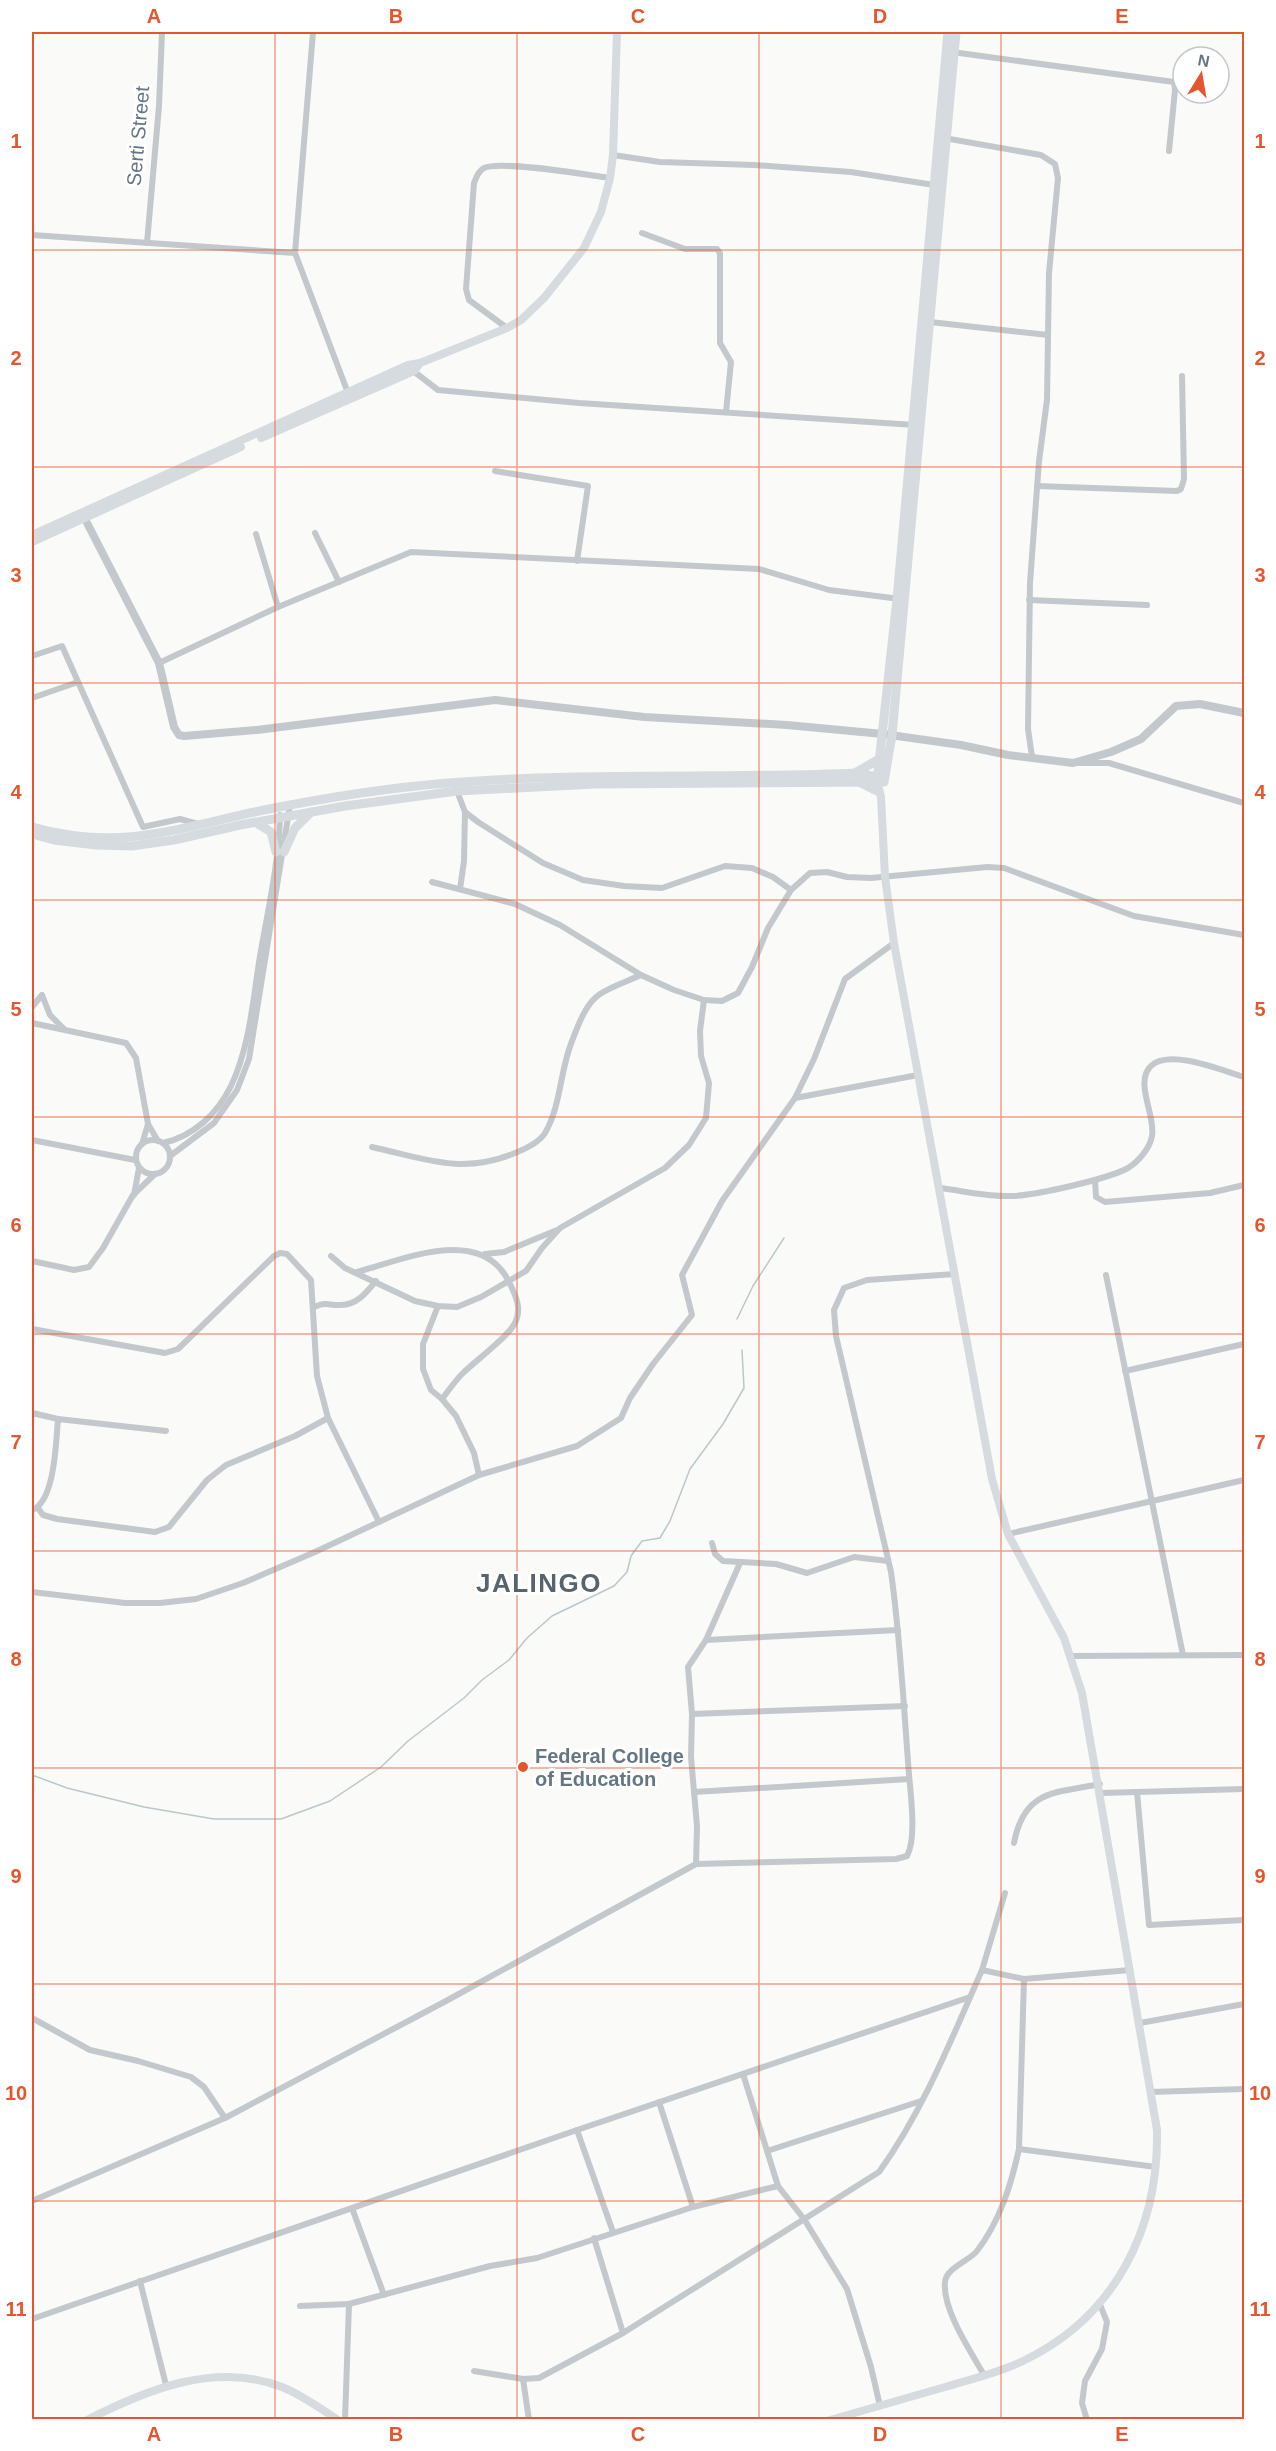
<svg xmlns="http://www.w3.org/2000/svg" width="1276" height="2451" font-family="Arial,sans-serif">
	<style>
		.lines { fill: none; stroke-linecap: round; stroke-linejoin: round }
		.stream { stroke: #bbc7cb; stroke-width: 1.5 }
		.minor { stroke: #c3c8cc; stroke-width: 6 }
		.tertiary { stroke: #c3c8cc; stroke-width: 8 }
		.secondary { stroke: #d6dbdf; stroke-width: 8 }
		.primary { stroke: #d6dbdf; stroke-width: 9 }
		.grid { fill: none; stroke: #e4572e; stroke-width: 1.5; stroke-opacity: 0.55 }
		.poi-dot { fill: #e4572e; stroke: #fff; stroke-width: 2 }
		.labels { text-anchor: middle; stroke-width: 6; stroke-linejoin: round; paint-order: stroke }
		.street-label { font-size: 20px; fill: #657683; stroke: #fff }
		.poi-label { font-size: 20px; font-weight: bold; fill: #657683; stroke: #fff; text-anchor: start }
		.district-label { font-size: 26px; font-weight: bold; letter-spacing: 1.5px; fill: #57646e; stroke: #fff }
		.neatline { fill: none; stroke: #e4572e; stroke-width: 2 }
		.grid-label { font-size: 20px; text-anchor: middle; font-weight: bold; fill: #e4572e }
	</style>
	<rect width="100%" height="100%" fill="#fafaf8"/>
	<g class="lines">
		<g class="stream">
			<path d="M737,1319L753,1286L784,1238"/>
			<path d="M32,1775L67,1788L144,1807L214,1819H281L330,1801L381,1767L408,1741L464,1698L482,1680L509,1660L527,1638L552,1616L614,1586L627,1572L631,1556L642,1541L660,1538L670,1521L690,1469L723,1424L744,1388L742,1350"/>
		</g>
		<g class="minor">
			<path d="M952,52L1174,82L1175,90L1169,151"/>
			<path d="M944,138L1041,155L1055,164L1058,178L1049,273L1047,400L1039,461L1030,583L1028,729L1032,757"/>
			<path d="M613,155L660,162L754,165L851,172L934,185"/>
			<path d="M642,233L685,249H717L720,253V343L731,362L726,412"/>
			<path d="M32,235L295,253L348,393"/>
			<path d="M147,243L159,106L162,32"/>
			<path d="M295,253L313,32"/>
			<path d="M930,322L1048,335"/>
			<path d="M507,328L469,300L466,289L474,183C476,178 478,171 484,168C500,160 588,175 610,178"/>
			<path d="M412,370L438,390L579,403L915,425"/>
			<path d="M495,471L588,486L577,561"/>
			<path d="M1037,486L1177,491L1181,489L1184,479L1182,376"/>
			<path d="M315,533L339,582"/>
			<path d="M256,534L278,607"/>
			<path d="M1029,600L1147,605"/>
			<path d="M32,656L62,646L143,827L180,819L198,824"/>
			<path d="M159,663L278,607L411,552L759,569L829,590L900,599"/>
			<path d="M32,698L78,682"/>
			<path d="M1079,763H1109L1244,803"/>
			<path d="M457,791L465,812L478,822L543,863L583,880L624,886L662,888L725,866L752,868L773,877L791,890"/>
			<path d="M432,882L515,904L560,925L641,975L674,990L704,1000L722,1001L738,993L752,967L768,928L791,890L810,873L827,872L847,877L871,878L987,867L1004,868L1134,916L1244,935"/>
			<path d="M460,889L464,861L465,812"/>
			<path d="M42,995L50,1015L64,1029"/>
			<path d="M32,1007L42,995"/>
			<path d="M32,1023L126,1043L136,1058L148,1124L158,1141"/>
			<path d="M795,1098L918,1075"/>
			<circle cx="153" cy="1157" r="17"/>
			<path d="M32,1140L135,1160"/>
			<path d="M163,1143C194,1136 217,1114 231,1086C250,1046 253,999 260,956C268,910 279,862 280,815"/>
			<path d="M142,1144L148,1124"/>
			<path d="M372,1147C426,1159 462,1175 515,1153C525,1149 539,1143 545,1133C561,1106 560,1070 572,1041C578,1026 585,1004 600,994C612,986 628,981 641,975"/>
			<path d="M170,1156L214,1123L237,1090L249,1059L290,805"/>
			<path d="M1095,1180L1096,1197L1105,1202L1210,1193L1244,1185"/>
			<path d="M940,1188C964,1191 989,1197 1013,1196C1037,1195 1108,1179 1128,1168C1139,1161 1150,1148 1152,1136C1156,1115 1133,1081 1152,1065C1172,1049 1223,1071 1244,1077"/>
			<path d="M134,1195L139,1168"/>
			<path d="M485,1254L504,1252L557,1230"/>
			<path d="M331,1256L345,1268L415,1301L438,1306L457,1307L481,1297L526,1271L542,1248L560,1228L665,1168L689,1145L706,1118L709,1083L701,1056L700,1031L704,1000"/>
			<path d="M32,1261L74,1270L89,1267L103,1248L133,1195L155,1174"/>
			<path d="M357,1272C405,1259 483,1224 510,1284C516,1296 522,1309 515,1323C507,1338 476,1360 462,1374C455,1381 449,1390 442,1399"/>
			<path d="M1106,1275L1183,1655"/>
			<path d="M438,1306L423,1344V1369L431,1390L442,1399L456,1416L474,1453L479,1475"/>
			<path d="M314,1307C329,1301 328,1306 341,1305C357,1305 367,1292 376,1281"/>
			<path d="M32,1329L165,1353L178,1349L274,1256L280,1253L287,1254L311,1280L317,1376L328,1418L379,1522"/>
			<path d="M1125,1371L1244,1344"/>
			<path d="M32,1413L58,1419C56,1441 55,1502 32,1510"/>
			<path d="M58,1419L166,1431"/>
			<path d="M38,1508L43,1515L57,1519L155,1532L169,1527L207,1480L226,1465L295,1436L328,1418"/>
			<path d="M1008,1534L1244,1480"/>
			<path d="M712,1543L715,1554L723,1561L776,1564L807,1573L854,1557L888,1561"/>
			<path d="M32,1592L125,1603H160L196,1599L243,1583L315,1552L479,1475L577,1446L621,1418L630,1398L653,1364L692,1315L682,1275L722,1201L795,1098L814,1059L845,979L894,943"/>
			<path d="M706,1640L898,1630"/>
			<path d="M1071,1656L1244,1655"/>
			<path d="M692,1714L905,1706"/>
			<path d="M694,1792L909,1779"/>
			<path d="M1137,1792L1149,1925L1244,1920"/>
			<path d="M1101,1793L1244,1789"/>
			<path d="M1014,1843C1024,1790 1054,1793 1100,1784"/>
			<path d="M696,1864L697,1826L691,1757L692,1714L688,1667L706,1640L740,1563"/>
			<path d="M982,1970L1005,1893"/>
			<path d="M32,2018L90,2050L138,2061L191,2077L204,2087L225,2118"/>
			<path d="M1140,2023L1244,2004"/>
			<path d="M743,2074L778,2186L804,2219L847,2289L871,2367L880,2406"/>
			<path d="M1151,2092L1244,2089"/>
			<path d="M659,2102L693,2207"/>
			<path d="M577,2130L613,2232"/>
			<path d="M1019,2149L1156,2167"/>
			<path d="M767,2151L921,2101"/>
			<path d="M32,2201L225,2118L446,2001L696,1864L896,1859L907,1856C918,1836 909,1785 908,1761C903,1697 900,1635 891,1572L836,1336L834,1310L844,1288L867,1280L955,1274"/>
			<path d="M352,2208L384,2295"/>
			<path d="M594,2238L623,2333"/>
			<path d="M140,2281L166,2385"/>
			<path d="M300,2306L349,2304L490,2266L537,2258L693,2207L778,2186"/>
			<path d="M32,2319L577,2130L970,1997"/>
			<path d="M474,2371L523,2379L539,2378L623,2333L879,2172C923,2111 952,2038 982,1970L1024,1979L1130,1970"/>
			<path d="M984,2375C971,2352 942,2309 945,2282C946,2268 969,2261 977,2251C1000,2221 1011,2185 1019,2149L1024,1979"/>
			<path d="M523,2379L529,2420"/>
			<path d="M345,2420L349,2304"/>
			<path d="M1087,2420L1082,2403L1085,2381L1102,2349L1107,2322L1099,2302"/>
		</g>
		<path class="tertiary" d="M85,519L159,663L174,727L179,735L184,736L257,730L495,700L644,717L787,725L883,734L961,745L1008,755L1073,763L1111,752L1141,739L1176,706L1200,704L1244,713"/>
		<g class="secondary">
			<path d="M261,438L414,371L420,363"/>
			<path d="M32,535L408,365L420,363L507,328L521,320L544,298L584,248L601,212L610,178L613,155L617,32"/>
			<path d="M32,542L241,447"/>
			<path d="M87,2420C146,2390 215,2361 282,2387C302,2395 320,2408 338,2420"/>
			<path d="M830,2420C868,2409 907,2398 945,2387C971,2379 998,2373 1023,2361C1115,2317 1159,2229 1157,2130L1082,1693L1064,1638L1008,1534L992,1479L894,943L885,877L881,797L878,785"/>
		</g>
		<g class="primary">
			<path d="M855,773L881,758"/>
			<path d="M877,781L897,599L948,32"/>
			<path d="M861,783L879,792"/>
			<path d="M255,822L271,832L276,852"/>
			<path d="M32,827C122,852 177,828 264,810C324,798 386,788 448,783C584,772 720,779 857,773L877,777"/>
			<path d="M32,834L54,840L96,845L132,846L174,840L240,825L345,806L457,791L595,784L884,782L892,735L956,32"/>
			<path d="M284,852L295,828L311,812"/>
		</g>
	</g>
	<path class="grid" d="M275,32V2420M517,32V2420M759,32V2420M1001,32V2420M32,250H1244M32,467H1244M32,683H1244M32,900H1244M32,1117H1244M32,1334H1244M32,1551H1244M32,1768H1244M32,1984H1244M32,2201H1244"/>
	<circle class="poi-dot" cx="523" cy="1767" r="6"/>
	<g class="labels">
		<g class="street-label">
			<text transform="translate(138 136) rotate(-85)" y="7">Serti Street</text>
		</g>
		<g class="poi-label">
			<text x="535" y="1763">Federal College<tspan x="535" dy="23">of Education</tspan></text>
		</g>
		<g class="district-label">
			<text x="539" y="1592">JALINGO</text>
		</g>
	</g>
	<rect width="1276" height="2451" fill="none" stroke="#ffffff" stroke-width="66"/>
	<g transform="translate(1201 75) rotate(11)"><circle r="28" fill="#ffffff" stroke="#c1c8cd" stroke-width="1.5"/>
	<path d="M0-4.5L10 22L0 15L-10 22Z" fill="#e4572e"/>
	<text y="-9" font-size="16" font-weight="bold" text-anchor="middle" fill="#657683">N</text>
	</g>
	<rect x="33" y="33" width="1210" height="2385" class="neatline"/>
	<g class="grid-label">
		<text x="154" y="23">A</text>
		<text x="396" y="23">B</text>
		<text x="638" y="23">C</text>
		<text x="880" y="23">D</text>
		<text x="1122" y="23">E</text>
		<text x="16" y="148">1</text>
		<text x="1260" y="148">1</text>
		<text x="16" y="365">2</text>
		<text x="1260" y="365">2</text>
		<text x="16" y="582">3</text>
		<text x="1260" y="582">3</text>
		<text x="16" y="799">4</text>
		<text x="1260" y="799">4</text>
		<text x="16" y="1016">5</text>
		<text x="1260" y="1016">5</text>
		<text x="16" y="1232">6</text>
		<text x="1260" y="1232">6</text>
		<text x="16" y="1449">7</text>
		<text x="1260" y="1449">7</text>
		<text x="16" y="1666">8</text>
		<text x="1260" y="1666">8</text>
		<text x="16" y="1883">9</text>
		<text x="1260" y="1883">9</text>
		<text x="16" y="2100">10</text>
		<text x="1260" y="2100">10</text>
		<text x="16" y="2316">11</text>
		<text x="1260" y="2316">11</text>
		<text x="154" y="2441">A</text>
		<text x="396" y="2441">B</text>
		<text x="638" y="2441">C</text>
		<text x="880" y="2441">D</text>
		<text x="1122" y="2441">E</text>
	</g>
</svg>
